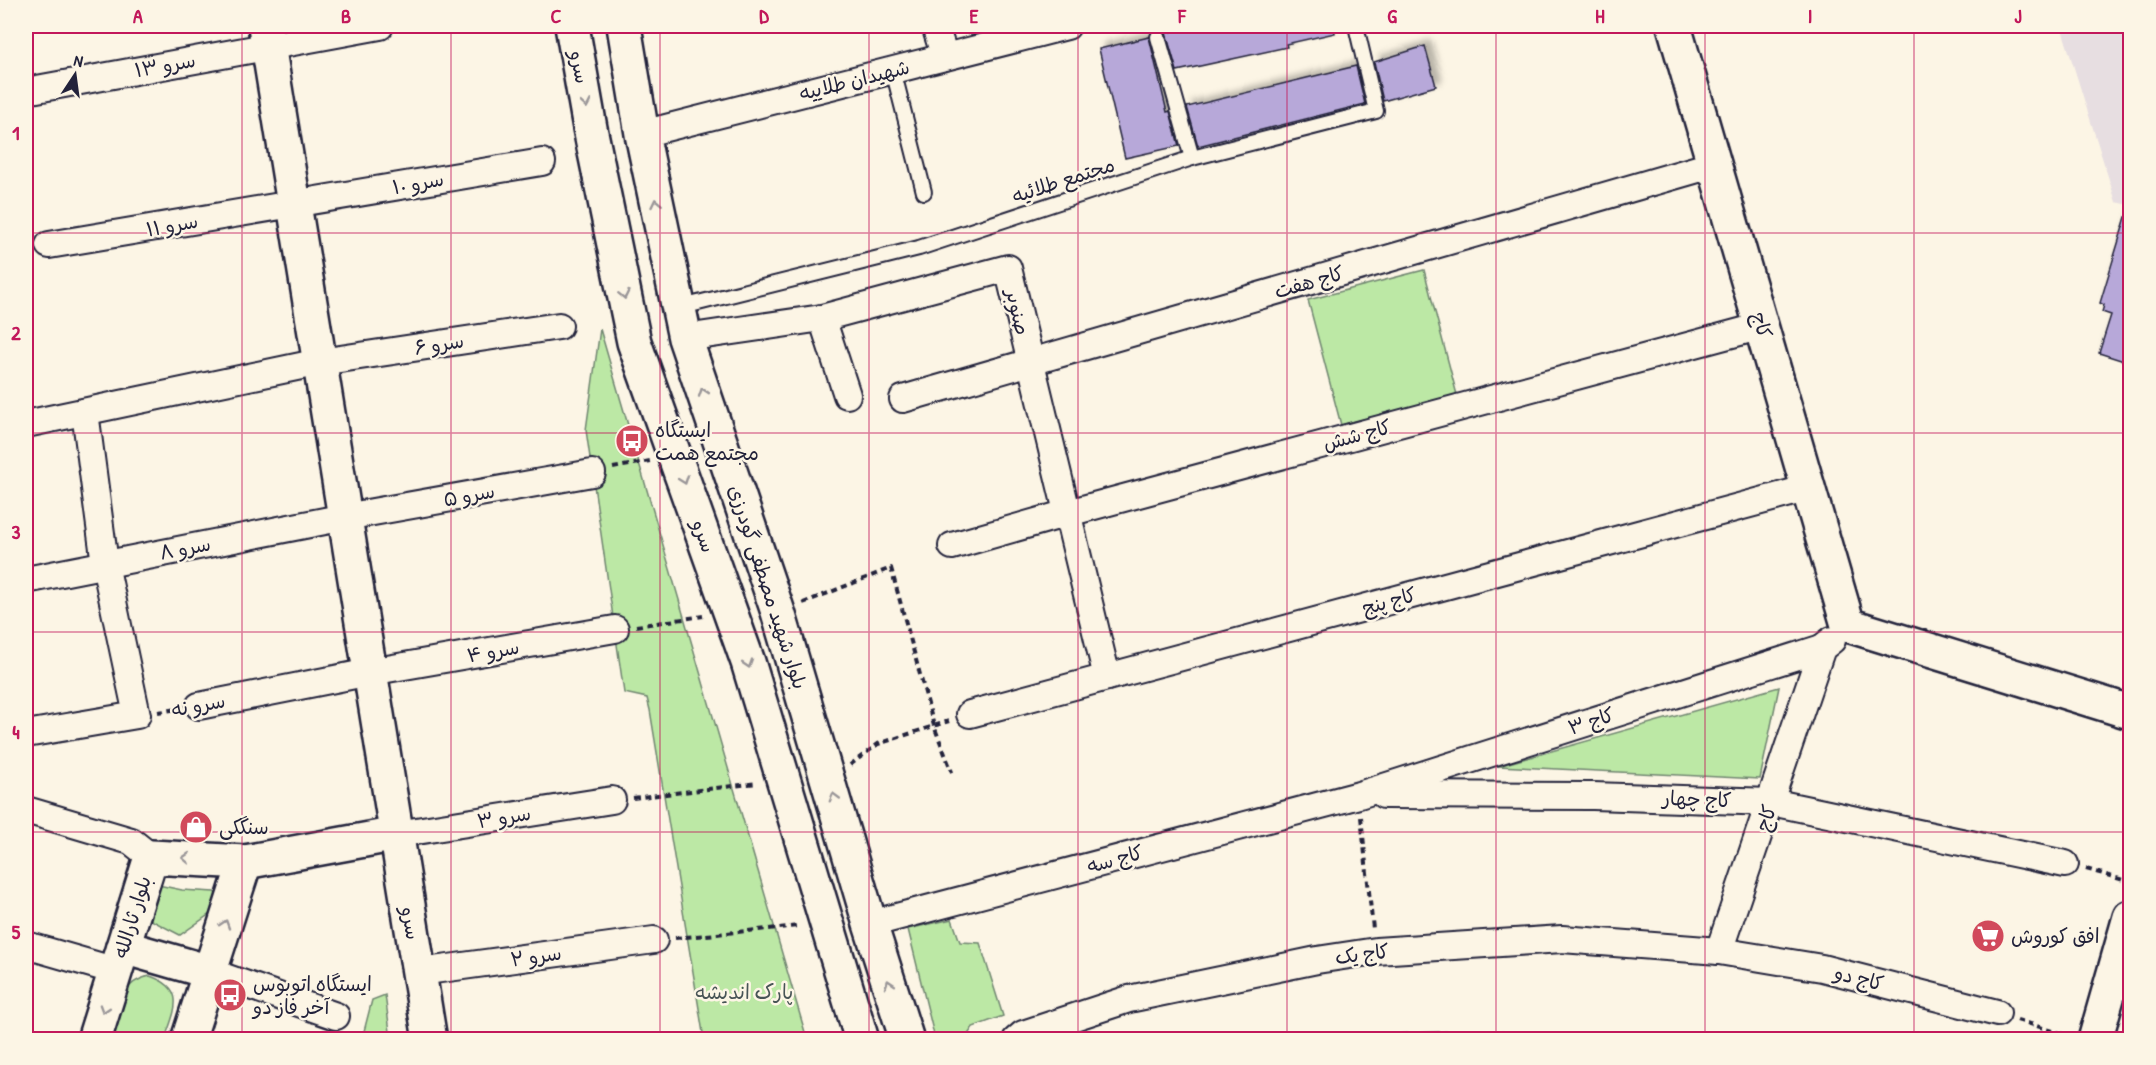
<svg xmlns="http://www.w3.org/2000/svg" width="2156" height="1065" font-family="'Patrick Hand','Playpen Sans Arabic',sans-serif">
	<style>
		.built { fill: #e7dee1 }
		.green { fill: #bce8a5; stroke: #6f8570; stroke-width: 1.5 }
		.building { fill: #b7a8d9; stroke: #22223b; stroke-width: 1.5; filter: url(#shadow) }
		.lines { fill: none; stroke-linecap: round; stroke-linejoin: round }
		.lane-casing { stroke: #22223b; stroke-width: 18 }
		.street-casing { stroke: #22223b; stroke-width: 30 }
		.secondary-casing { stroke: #22223b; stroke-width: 38 }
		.path { stroke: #22223b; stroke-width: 4; stroke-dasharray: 6 4.5; stroke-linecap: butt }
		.lane { stroke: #fcf5e5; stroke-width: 14 }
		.street { stroke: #fcf5e5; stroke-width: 26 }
		.secondary { stroke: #fcf5e5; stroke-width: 33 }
		.oneway { stroke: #9a9698 }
		.grid { fill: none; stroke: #c2185b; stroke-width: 1.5; stroke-opacity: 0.55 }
		.labels { text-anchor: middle; stroke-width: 5; stroke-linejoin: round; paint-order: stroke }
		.street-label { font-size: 20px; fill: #22223b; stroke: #fcf5e5 }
		.poi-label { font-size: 20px; fill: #22223b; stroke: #fcf5e5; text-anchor: start }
		.park-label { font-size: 20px; fill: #485456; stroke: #fcf5e5 }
		.neatline { fill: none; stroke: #c2185b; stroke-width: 2 }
		.grid-label { font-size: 20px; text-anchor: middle; font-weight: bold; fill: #c2185b }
	</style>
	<defs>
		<filter id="shadow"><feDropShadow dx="5.5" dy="-5.5" stdDeviation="3" flood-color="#0004"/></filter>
	</defs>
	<rect width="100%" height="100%" fill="#fcf5e5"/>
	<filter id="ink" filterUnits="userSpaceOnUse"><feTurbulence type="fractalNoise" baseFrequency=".0167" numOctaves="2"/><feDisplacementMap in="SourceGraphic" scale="12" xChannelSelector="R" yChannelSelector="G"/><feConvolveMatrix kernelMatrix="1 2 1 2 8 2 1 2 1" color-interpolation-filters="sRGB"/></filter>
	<g filter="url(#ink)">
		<path class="built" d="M2061,26H2130V205L2116,202Z"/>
		<g class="green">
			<path d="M1424,270L1457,395L1341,425L1308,300Z"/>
			<path d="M600,329L807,1039H704L650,710L647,698L624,693L586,430Z"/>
			<path d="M1779,687L1760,779L1498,766Z"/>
			<path d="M158,885L182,890L214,892L218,895L214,911L180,935L147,918Z"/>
			<path d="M952,919L960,942L980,943L1003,1016L973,1027L965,1039H935L908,929Z"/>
			<path d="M150,976C188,989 174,1011 165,1039L109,1040C117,1012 118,982 150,976Z"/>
			<path d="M385,995L391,1039H362L372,1000Z"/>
			<path d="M1477,1030L1609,1039H1296L1313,1038Z"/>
		</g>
		<g class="building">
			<path d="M1193,26H1334L1335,33L1286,44L1287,47L1177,71L1166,33Z"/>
			<path d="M1149,37L1167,112L1170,111L1179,146L1125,158L1099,49Z"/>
			<path d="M1425,46L1436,86L1383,101L1374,62Z"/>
			<path d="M1356,66L1365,104L1198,146L1187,107Z"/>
			<path d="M2126,217L2130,218V363L2099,353L2111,315L2102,312L2104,305L2100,303Z"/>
		</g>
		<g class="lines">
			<defs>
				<g id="lane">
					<path d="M1158,37L1192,158"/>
					<path d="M893,70L924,192"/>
					<path d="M678,308L919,248L1192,158L1376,111L1356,26"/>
				</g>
				<g id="street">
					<path d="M935,26L945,57"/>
					<path d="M26,91L380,26"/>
					<path d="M642,134L1067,26"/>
					<path d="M49,245L542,162"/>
					<path d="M822,318L847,395"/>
					<path d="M685,338L822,318L1008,268L1107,677"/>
					<path d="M903,399L1715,164"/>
					<path d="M26,424L320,362L559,326"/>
					<path d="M952,546L1068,513L1762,326"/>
					<path d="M26,580L345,517L592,473"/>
					<path d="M199,706L370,672L615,629"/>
					<path d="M970,714L1809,488"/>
					<path d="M26,734L137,715L105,564L85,412"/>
					<path d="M1384,795L1593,796L1771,802L2065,864"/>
					<path d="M26,810L131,841L151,857"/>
					<path d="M397,834L612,800"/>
					<path d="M870,924L1359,795L1822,648"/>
					<path d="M26,945L116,971"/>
					<path d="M1719,951L1822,648L1832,640"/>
					<path d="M210,972L336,1016"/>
					<path d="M419,972L654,940"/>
					<path d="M1016,1040L1023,1034L1129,999L1317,960L1376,951L1562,939L1719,951L1822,968L1997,1013"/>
				</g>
				<g id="secondary">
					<path d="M265,26L430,1040"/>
					<path d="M572,26L590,128L634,342L748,662L862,1040"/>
					<path d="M624,26L642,134L685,338L778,612L870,924L907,1040"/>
					<path d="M1674,26L1848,625L2130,712"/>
					<path d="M123,947L210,972"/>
					<path d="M94,1040L151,857L245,862L397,834"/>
					<path d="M188,1040L245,862"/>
					<path d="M2095,1040L2130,917"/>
				</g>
			</defs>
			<use href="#lane" class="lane-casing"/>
			<use href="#street" class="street-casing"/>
			<use href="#secondary" class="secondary-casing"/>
			<g class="path">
				<path d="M613,468L650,461"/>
				<path d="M803,603L891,568L934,726L952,772"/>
				<path d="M636,626L703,616"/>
				<path d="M158,712L178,709"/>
				<path d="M850,765L878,744L949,721"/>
				<path d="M633,798L757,783"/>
				<path d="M1361,817L1373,929"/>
				<path d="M2086,869L2130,882"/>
				<path d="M675,938L799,926"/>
				<path d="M2017,1020L2070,1036"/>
			</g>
			<use href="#lane" class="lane"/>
			<use href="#street" class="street"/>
			<use href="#secondary" class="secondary"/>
		</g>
		<defs><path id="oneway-chevron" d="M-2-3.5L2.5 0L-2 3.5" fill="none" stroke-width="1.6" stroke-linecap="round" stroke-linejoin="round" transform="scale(1.5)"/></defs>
		<g class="oneway">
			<use href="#oneway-chevron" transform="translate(586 104) rotate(80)"/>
			<use href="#oneway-chevron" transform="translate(656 203) rotate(-102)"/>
			<use href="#oneway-chevron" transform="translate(624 295) rotate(78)"/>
			<use href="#oneway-chevron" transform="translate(703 392) rotate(-109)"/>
			<use href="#oneway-chevron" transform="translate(684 480) rotate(70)"/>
			<use href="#oneway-chevron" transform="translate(748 664) rotate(72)"/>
			<use href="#oneway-chevron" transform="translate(834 797) rotate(-106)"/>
			<use href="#oneway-chevron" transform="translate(186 858) rotate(-177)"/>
			<use href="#oneway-chevron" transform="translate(225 924) rotate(-72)"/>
			<use href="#oneway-chevron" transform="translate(889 984) rotate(-108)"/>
			<use href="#oneway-chevron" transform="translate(104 1009) rotate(107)"/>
		</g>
	</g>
	<path class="grid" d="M242,26V1040M451,26V1040M660,26V1040M869,26V1040M1078,26V1040M1287,26V1040M1496,26V1040M1705,26V1040M1914,26V1040M26,233H2130M26,433H2130M26,632H2130M26,832H2130"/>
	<defs>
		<symbol id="bus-disc" viewBox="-11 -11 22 22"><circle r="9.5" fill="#d1495b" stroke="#fcf5e5"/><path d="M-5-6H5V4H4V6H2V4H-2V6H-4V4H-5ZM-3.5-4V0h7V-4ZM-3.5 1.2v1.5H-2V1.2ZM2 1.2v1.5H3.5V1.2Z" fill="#fff"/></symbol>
		<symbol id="shop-disc" viewBox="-11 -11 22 22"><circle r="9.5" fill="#d1495b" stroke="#fcf5e5"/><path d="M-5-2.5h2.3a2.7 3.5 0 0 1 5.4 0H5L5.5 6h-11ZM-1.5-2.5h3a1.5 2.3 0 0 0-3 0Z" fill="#fff"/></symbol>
		<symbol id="supermarket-disc" viewBox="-11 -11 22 22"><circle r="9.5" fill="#d1495b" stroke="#fcf5e5"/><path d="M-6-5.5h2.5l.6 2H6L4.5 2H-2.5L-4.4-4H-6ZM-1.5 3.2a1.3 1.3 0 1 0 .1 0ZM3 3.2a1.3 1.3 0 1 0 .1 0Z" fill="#fff"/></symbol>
	</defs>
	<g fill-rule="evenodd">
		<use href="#bus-disc" x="613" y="422" width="38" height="38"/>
		<use href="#shop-disc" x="177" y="808" width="38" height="38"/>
		<use href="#supermarket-disc" x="1969" y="917" width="38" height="38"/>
		<use href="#bus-disc" x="211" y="976" width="38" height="38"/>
	</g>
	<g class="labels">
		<g class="street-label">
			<text transform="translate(165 65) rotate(-10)" y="7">سرو ۱۳</text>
			<text transform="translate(580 67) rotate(80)" y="7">سرو</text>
			<text transform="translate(854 80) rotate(-14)" y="7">شهیدان طلاییه</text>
			<text transform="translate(1063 180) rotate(-18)" y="7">مجتمع طلائیه</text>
			<text transform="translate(418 183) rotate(-10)" y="7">سرو ۱۰</text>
			<text transform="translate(172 225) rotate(-10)" y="7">سرو ۱۱</text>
			<text transform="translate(1309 282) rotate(-16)" y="7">کاج هفت</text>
			<text transform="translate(1018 312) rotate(77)" y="7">صنوبر</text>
			<text transform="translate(1762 325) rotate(74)" y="7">کاج</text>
			<text transform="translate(439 344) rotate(-9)" y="7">سرو ۶</text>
			<text transform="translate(1357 435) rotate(-15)" y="7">کاج شش</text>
			<text transform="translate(469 495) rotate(-10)" y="7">سرو ۵</text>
			<text transform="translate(704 536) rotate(71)" y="7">سرو</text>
			<text transform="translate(185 548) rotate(-11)" y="7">سرو ۸</text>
			<text transform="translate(768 587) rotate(72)" y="7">بلوار شهید مصطفی گودرزی</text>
			<text transform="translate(1389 601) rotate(-15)" y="7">کاج پنج</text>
			<text transform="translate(493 651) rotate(-10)" y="7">سرو ۴</text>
			<text transform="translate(198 705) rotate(-10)" y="7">سرو نه</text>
			<text transform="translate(1591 721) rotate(-18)" y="7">کاج ۳</text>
			<text transform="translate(1697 799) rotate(2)" y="7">کاج چهار</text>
			<text transform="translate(504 817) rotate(-9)" y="7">سرو ۳</text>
			<text transform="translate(1766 818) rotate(-71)" y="7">کاج</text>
			<text transform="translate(1115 859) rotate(-15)" y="7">کاج سه</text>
			<text transform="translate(132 917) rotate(-73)" y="7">بلوار ثارالله</text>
			<text transform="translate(411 923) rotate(81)" y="7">سرو</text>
			<text transform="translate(1362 954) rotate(-7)" y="7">کاج یک</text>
			<text transform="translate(536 956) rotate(-8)" y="7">سرو ۲</text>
			<text transform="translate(1859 978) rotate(14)" y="7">کاج دو</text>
		</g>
		<g class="poi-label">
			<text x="655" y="437">ایستگاه<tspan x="655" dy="23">مجتمع همت</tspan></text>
			<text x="219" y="834">سنگکی</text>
			<text x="2011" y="943">افق کوروش</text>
			<text x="253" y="991">ایستگاه اتوبوس<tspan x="253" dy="23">آخر فاز دو</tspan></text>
		</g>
		<g class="park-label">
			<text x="744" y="999">پارک اندیشه</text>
		</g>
	</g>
	<rect width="2156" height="1065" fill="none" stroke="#fcf5e5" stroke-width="66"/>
	<g transform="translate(75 75) rotate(13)" stroke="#fcf5e5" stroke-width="4.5" paint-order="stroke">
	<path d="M0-4.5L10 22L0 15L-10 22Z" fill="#22223b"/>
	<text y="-9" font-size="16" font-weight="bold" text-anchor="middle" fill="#22223b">N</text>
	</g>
	<rect x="33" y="33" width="2090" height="999" class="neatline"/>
	<g class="grid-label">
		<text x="138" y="23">A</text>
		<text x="346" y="23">B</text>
		<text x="556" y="23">C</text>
		<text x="764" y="23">D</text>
		<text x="974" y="23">E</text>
		<text x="1182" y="23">F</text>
		<text x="1392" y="23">G</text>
		<text x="1600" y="23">H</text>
		<text x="1810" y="23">I</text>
		<text x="2018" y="23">J</text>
		<text x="16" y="140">1</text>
		<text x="16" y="340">2</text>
		<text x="16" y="539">3</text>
		<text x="16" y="739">4</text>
		<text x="16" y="939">5</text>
	</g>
</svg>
